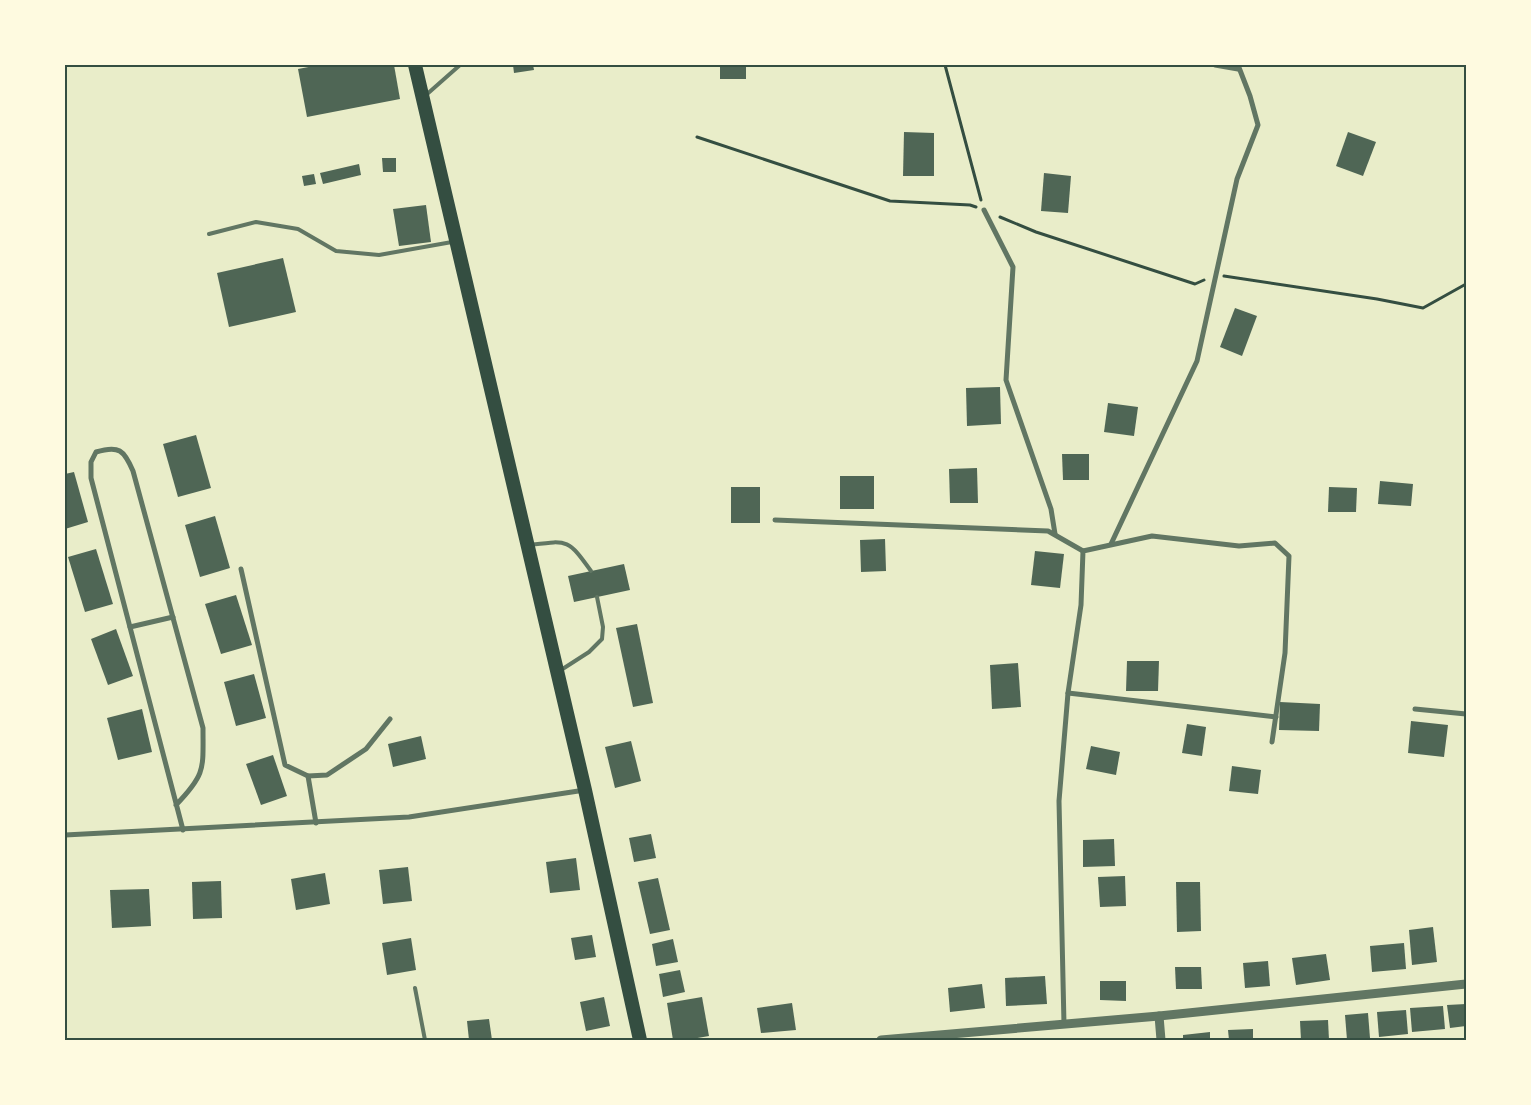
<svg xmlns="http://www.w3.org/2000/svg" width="1531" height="1105" font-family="Arial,sans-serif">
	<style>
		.building { fill: #4f6655 }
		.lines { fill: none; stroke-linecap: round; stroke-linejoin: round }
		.path { stroke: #344e41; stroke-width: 3 }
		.service { stroke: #617663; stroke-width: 4 }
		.minor { stroke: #617663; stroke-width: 5 }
		.tertiary { stroke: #617663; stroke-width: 9 }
		.trunk { stroke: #344e41; stroke-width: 14 }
		.neatline { fill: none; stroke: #344e41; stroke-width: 2 }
	</style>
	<rect width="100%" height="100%" fill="#e9edc9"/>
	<g class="building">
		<path d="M319,65H394L400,99L307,117L298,69Z"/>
		<path d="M513,65H533L534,70L514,73Z"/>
		<rect x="720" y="65" width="26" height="14"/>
		<path d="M904,132L934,133V176H903Z"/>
		<path d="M1348,132L1376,142L1363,176L1336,166Z"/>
		<path d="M382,158H396V172H383Z"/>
		<path d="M359,164L361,175L323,184L320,173Z"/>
		<path d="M1044,173L1071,176L1068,213L1041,211Z"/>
		<path d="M314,174L316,184L304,186L302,176Z"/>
		<path d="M426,205L431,242L399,246L393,209Z"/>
		<path d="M283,258L296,312L229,327L217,273Z"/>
		<path d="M1235,308L1257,316L1242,356L1220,347Z"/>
		<path d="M1000,387L1001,424L967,426L966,388Z"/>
		<path d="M1108,403L1138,407L1134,436L1104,432Z"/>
		<path d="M196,435L211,488L178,497L163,444Z"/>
		<path d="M1062,454H1089V480H1063Z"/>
		<path d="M977,468L978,503H950L949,469Z"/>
		<path d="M74,472L88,522L65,529V474Z"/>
		<rect x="840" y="476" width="34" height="33"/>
		<path d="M1380,481L1413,484L1411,506L1378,504Z"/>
		<rect x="731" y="487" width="29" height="36"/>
		<path d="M1329,487L1357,488L1356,512H1328Z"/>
		<path d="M215,516L230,568L200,577L185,525Z"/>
		<path d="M885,539L886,571L861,572L860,540Z"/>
		<path d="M96,549L113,604L85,612L68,557Z"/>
		<path d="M1035,551L1064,554L1060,588L1031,585Z"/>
		<path d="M624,564L630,590L574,602L568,576Z"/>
		<path d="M236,595L252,645L221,654L205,604Z"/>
		<path d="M637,624L653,703L633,707L616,628Z"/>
		<path d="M116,629L133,676L108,685L91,639Z"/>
		<path d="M1127,661H1159L1158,691H1126Z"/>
		<path d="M1018,663L1021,707L992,709L990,665Z"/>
		<path d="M254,674L266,718L236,726L224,682Z"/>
		<path d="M1280,702L1320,704L1319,731L1279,730Z"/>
		<path d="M142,709L152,752L118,760L107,718Z"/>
		<path d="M1411,721L1448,725L1444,757L1408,753Z"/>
		<path d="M1187,724L1206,727L1202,756L1182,753Z"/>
		<path d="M421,736L426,759L393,767L388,744Z"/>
		<path d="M631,741L641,781L615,788L605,747Z"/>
		<path d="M1091,746L1120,752L1116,775L1086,769Z"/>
		<path d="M273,755L287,796L261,805L246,764Z"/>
		<path d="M1232,766L1261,770L1258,794L1229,791Z"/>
		<path d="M651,834L656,858L634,862L629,838Z"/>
		<path d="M1114,839L1115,866L1083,867V840Z"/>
		<path d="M576,858L580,890L550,893L546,862Z"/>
		<path d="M408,867L412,901L383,904L379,870Z"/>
		<path d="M325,873L330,904L296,910L291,879Z"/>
		<path d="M1125,876L1126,906L1100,907L1098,877Z"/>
		<path d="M658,878L670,930L650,934L638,882Z"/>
		<path d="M221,881L222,918L193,919L192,882Z"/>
		<path d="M1176,882H1200L1201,931L1177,932Z"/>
		<path d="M149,889L151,926L112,928L110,890Z"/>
		<path d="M1433,927L1437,962L1412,965L1409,930Z"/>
		<path d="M592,935L596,957L575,960L571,938Z"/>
		<path d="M411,938L416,970L387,975L382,943Z"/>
		<path d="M673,939L678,962L656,966L652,944Z"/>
		<path d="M1404,943L1406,969L1372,972L1370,946Z"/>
		<path d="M1326,954L1330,980L1296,985L1292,958Z"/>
		<path d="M1268,961L1270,986L1245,988L1243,963Z"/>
		<path d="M1175,967H1201L1202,989H1176Z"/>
		<path d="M680,970L685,992L663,997L659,974Z"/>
		<path d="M1045,976L1047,1004L1006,1006L1005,978Z"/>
		<path d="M1100,981H1126V1001L1100,1000Z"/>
		<path d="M982,984L985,1008L950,1012L948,988Z"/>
		<path d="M604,997L610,1026L586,1031L580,1002Z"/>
		<path d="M702,997L709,1036L686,1040H673L667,1003Z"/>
		<path d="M792,1003L796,1030L761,1033L757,1008Z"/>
		<path d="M1466,1004V1026L1450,1028L1447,1005Z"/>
		<path d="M1443,1006L1445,1029L1412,1032L1410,1008Z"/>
		<path d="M1406,1010L1408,1034L1379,1037L1377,1012Z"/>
		<path d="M1368,1013L1370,1038L1347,1040L1345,1015Z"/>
		<path d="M489,1019L492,1040H469L467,1021Z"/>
		<path d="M1328,1020L1329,1040H1301L1300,1021Z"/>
		<path d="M1253,1029V1040H1229L1228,1030Z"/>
		<path d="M1210,1032V1040H1183V1035Z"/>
	</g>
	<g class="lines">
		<g class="path">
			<path d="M945,65L981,200"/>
			<path d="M697,137L890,201L970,205L976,207"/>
			<path d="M1000,217L1036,232L1195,284L1204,280"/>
			<path d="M1224,276L1377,299L1423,308L1466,284"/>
		</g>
		<g class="service">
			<path d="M426,95L460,65"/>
			<path d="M209,234L256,222L298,229L336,251L379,255L452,242"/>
			<path d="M530,545C568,540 568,539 591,571"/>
			<path d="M561,670L589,652L602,639L603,627L597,597"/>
			<path d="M415,988L425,1040"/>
		</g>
		<g class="minor">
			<path d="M1215,65L1238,69"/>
			<path d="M984,210L1013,267L1006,380L1051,509L1055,534"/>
			<path d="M775,520L1048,531L1083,551"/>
			<path d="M1111,544L1197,361L1237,179L1258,125L1250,96L1238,65"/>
			<path d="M241,569L285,765L308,776L327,775L366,749L390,719"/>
			<path d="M130,627L173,617"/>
			<path d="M1068,693L1276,717"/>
			<path d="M1415,709L1466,714"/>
			<path d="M308,776L316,823"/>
			<path d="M176,805C206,774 203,769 203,728L133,471C124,450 119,445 96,452L91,462V478L183,830"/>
			<path d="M65,835L409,817L585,790"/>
			<path d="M1064,1024L1059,801L1068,693L1081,605L1083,551L1152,536L1239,546L1275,543L1289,556L1285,653L1272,742"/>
		</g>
		<g class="tertiary">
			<path d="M1159,1016L1161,1040"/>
			<path d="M881,1040L1159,1016L1466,984"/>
		</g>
		<path class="trunk" d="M415,65L585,790L640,1040"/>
	</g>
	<rect width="1531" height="1105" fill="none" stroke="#fefae0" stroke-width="132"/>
	<rect x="66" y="66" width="1399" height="973" class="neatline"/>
</svg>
